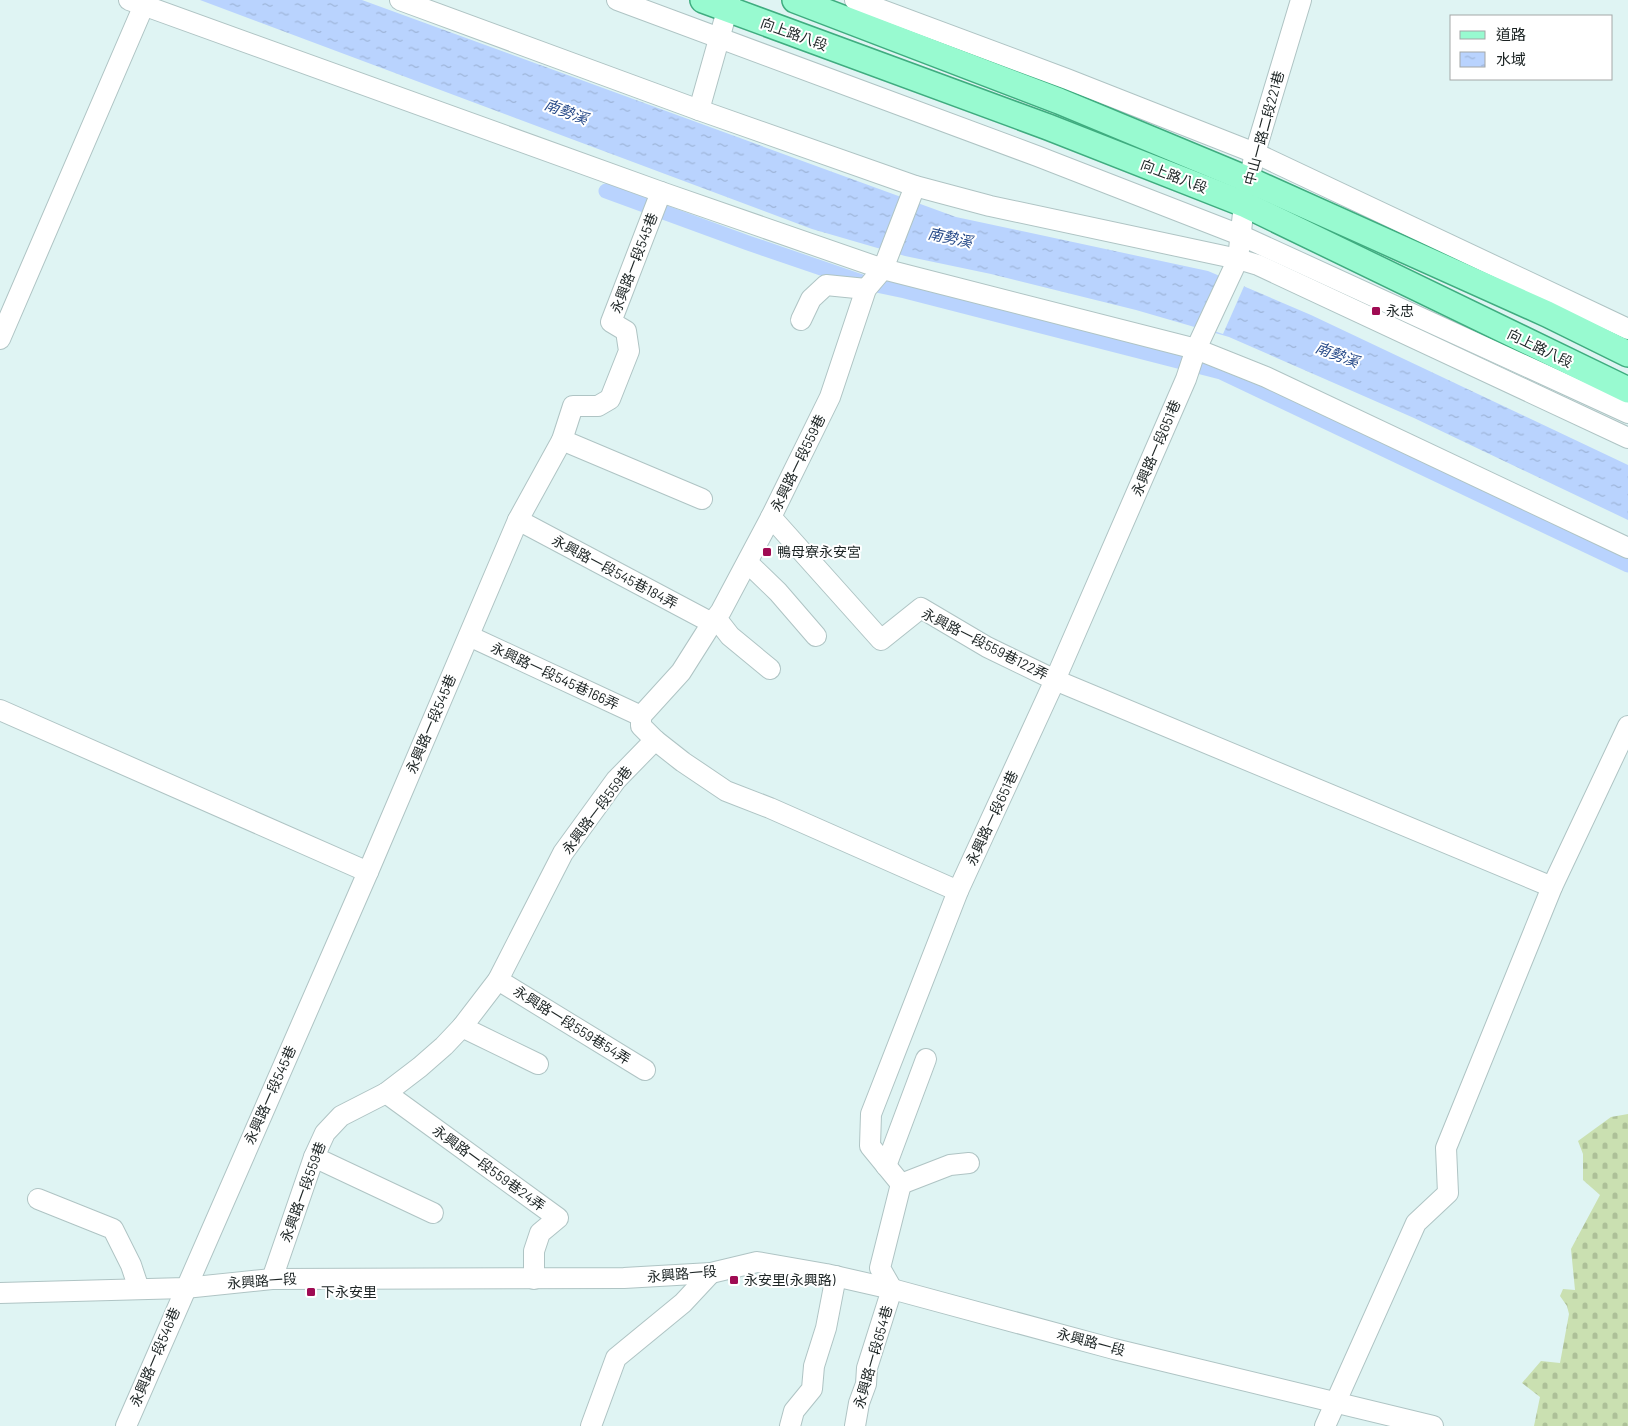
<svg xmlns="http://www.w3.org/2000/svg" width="1628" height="1426" font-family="Barlow,'Noto Sans TC',sans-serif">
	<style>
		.cemetery { fill: url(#cemetery-stones) }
		.water { fill: url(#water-ripples) }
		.pier { fill: #dff4f3 }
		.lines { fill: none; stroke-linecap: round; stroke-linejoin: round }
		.canal { stroke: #b9d3fe; stroke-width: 15 }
		.minor-casing { stroke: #afc4c4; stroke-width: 22 }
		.major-casing { stroke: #3fac7f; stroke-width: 28 }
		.minor { stroke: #fff; stroke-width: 20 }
		.major { stroke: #98fad0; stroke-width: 25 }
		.poi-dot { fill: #9f0b53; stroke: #fff; stroke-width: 2 }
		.labels { text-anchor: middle; stroke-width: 4; stroke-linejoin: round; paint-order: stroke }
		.street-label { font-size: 14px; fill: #1b2323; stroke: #fff }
		.poi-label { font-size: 14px; fill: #1b2323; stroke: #fff; text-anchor: start }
		.water-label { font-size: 15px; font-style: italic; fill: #264988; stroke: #fff }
	</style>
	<defs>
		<pattern id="cemetery-stones" width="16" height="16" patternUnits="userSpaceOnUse" patternTransform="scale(1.25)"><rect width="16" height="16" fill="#cae0b1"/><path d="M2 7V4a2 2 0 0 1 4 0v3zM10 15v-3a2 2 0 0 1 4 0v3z" fill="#adc098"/></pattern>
		<pattern id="water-ripples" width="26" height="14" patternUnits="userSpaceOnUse" patternTransform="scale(1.25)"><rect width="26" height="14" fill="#b9d3fe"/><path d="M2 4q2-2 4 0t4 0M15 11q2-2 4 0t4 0" fill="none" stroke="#9eb5d9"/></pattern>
	</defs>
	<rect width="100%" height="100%" fill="#dff4f3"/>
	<path class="cemetery" d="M1628,1114V1426H1534L1540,1397L1522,1383L1541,1361L1560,1363L1569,1314L1567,1306L1560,1296L1563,1289L1575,1290L1571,1249L1600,1195L1583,1180V1154L1578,1141L1611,1117Z"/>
	<path class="water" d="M200,0H362L956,217L1208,271L1311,315L1628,465V520L1414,418L1229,337L1136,310L991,274L905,256L812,229Z"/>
	<path class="pier" d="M1220,274L1245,284L1223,334L1196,325Z"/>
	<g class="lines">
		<path class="canal" d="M606,191L748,243L862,282L905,291L1221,372L1628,565"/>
		<defs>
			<g id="minor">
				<path d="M129,0L661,192L883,269L1196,349L1266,377L1628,548"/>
				<path d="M400,0L699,110L915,186L990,206L1238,259L1258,265L1628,438"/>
				<path d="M617,0L1037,156L1240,235L1628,413"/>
				<path d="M855,0L1067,79L1255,153L1628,329"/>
				<path d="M699,110L730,0"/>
				<path d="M801,320L811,299L826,285L866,289"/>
				<path d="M0,339L144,5"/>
				<path d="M562,440L702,499"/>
				<path d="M771,517L881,640L921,608L987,647L1055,680L1552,887"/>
				<path d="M518,520L712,623"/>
				<path d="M748,563L778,592L816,636"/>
				<path d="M716,618L730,636L770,669"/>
				<path d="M469,636L641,716"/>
				<path d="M0,710L368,872"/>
				<path d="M655,740L683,762L726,791L770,808L958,891"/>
				<path d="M498,980L645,1070"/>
				<path d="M462,1027L538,1064"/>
				<path d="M386,1093L558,1218L540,1233L534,1251V1279"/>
				<path d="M314,1157L433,1213"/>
				<path d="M886,1166L926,1059"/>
				<path d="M901,1184L950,1165L969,1163"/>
				<path d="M38,1199L113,1229L131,1265L139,1289"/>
				<path d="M272,1279L314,1157L325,1133L341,1116L386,1093L420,1067L444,1046L462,1027L498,980L563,853L616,780L655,740L641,726V716L681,672L712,623L721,611L771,517L830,397L866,289L883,269L915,186"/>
				<path d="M892,1289L880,1268L901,1184L870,1146L871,1114L958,891L1055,680L1186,379L1196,349L1238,259L1244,204L1255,153L1301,0"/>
				<path d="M0,1293L185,1288L272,1279L624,1278L711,1273L757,1262L826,1274L892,1289L1114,1349L1433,1426"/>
				<path d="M126,1426L368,872L518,520L562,440L573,406H598L610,399L629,351L626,331L611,322L661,192"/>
				<path d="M591,1426L616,1358L683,1303L711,1273"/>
				<path d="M790,1426L794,1411L812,1389L814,1366L826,1328L836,1276"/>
				<path d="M855,1426L859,1403L866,1384L867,1368L892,1289"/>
				<path d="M1325,1426L1416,1223L1448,1193L1446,1148L1552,887L1628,726"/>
			</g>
			<g id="major">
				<path d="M703,0L1048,127L1244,204L1628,390"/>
				<path d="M795,0L1059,101L1249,180L1547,314L1628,354"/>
			</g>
		</defs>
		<use href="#minor" class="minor-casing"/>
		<use href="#major" class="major-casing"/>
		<use href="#minor" class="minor"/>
		<use href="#major" class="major"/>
	</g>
	<g class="poi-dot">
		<rect x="1371" y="306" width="10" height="10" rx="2.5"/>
		<rect x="762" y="547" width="10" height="10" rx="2.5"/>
		<rect x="729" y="1275" width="10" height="10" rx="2.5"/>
		<rect x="306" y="1287" width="10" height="10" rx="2.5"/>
	</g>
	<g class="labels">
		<g class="street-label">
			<text transform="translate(794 34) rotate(20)" y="5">向上路八段</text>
			<text transform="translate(1264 128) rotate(-75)" y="5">中山一路二段221巷</text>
			<text transform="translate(1174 176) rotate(21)" y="5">向上路八段</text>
			<text transform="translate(634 263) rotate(-69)" y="5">永興路一段545巷</text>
			<text transform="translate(1540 348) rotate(26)" y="5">向上路八段</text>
			<text transform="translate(1156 448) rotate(-67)" y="5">永興路一段651巷</text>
			<text transform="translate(798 463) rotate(-64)" y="5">永興路一段559巷</text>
			<text transform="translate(615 572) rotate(28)" y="5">永興路一段545巷184弄</text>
			<text transform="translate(985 644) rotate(27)" y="5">永興路一段559巷122弄</text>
			<text transform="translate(555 676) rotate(25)" y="5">永興路一段545巷166弄</text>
			<text transform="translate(431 724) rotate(-67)" y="5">永興路一段545巷</text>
			<text transform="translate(597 810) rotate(-53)" y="5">永興路一段559巷</text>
			<text transform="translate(992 818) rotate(-65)" y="5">永興路一段651巷</text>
			<text transform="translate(572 1025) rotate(32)" y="5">永興路一段559巷54弄</text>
			<text transform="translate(270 1095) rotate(-66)" y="5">永興路一段545巷</text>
			<text transform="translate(489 1168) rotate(36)" y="5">永興路一段559巷24弄</text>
			<text transform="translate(303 1192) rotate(-70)" y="5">永興路一段559巷</text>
			<text transform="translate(682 1274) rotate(-5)" y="5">永興路一段</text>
			<text transform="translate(262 1281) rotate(-4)" y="5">永興路一段</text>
			<text transform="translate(1091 1342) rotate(15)" y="5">永興路一段</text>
			<text transform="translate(155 1357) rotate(-67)" y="5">永興路一段546巷</text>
			<text transform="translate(873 1357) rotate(-74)" y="5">永興路一段654巷</text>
		</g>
		<g class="poi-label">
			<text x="1386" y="316">永忠</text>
			<text x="777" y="557">鴨母寮永安宮</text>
			<text x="744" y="1285">永安里(永興路)</text>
			<text x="321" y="1297">下永安里</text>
		</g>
		<g class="water-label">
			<text transform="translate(566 112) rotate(21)" y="5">南勢溪</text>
			<text transform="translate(950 238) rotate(12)" y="5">南勢溪</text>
			<text transform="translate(1337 355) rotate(21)" y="5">南勢溪</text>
		</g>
	</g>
	<rect x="1450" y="15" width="162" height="65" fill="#ffffff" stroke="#a4a7a7"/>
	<rect x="1460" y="31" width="25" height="8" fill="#98fad0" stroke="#a4a7a7"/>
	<text x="1496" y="40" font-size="15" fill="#1b2323">道路</text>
	<rect x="1460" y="52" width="25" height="15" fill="url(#water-ripples)" stroke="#a4a7a7"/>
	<text x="1496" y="65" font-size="15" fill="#1b2323">水域</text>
</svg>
